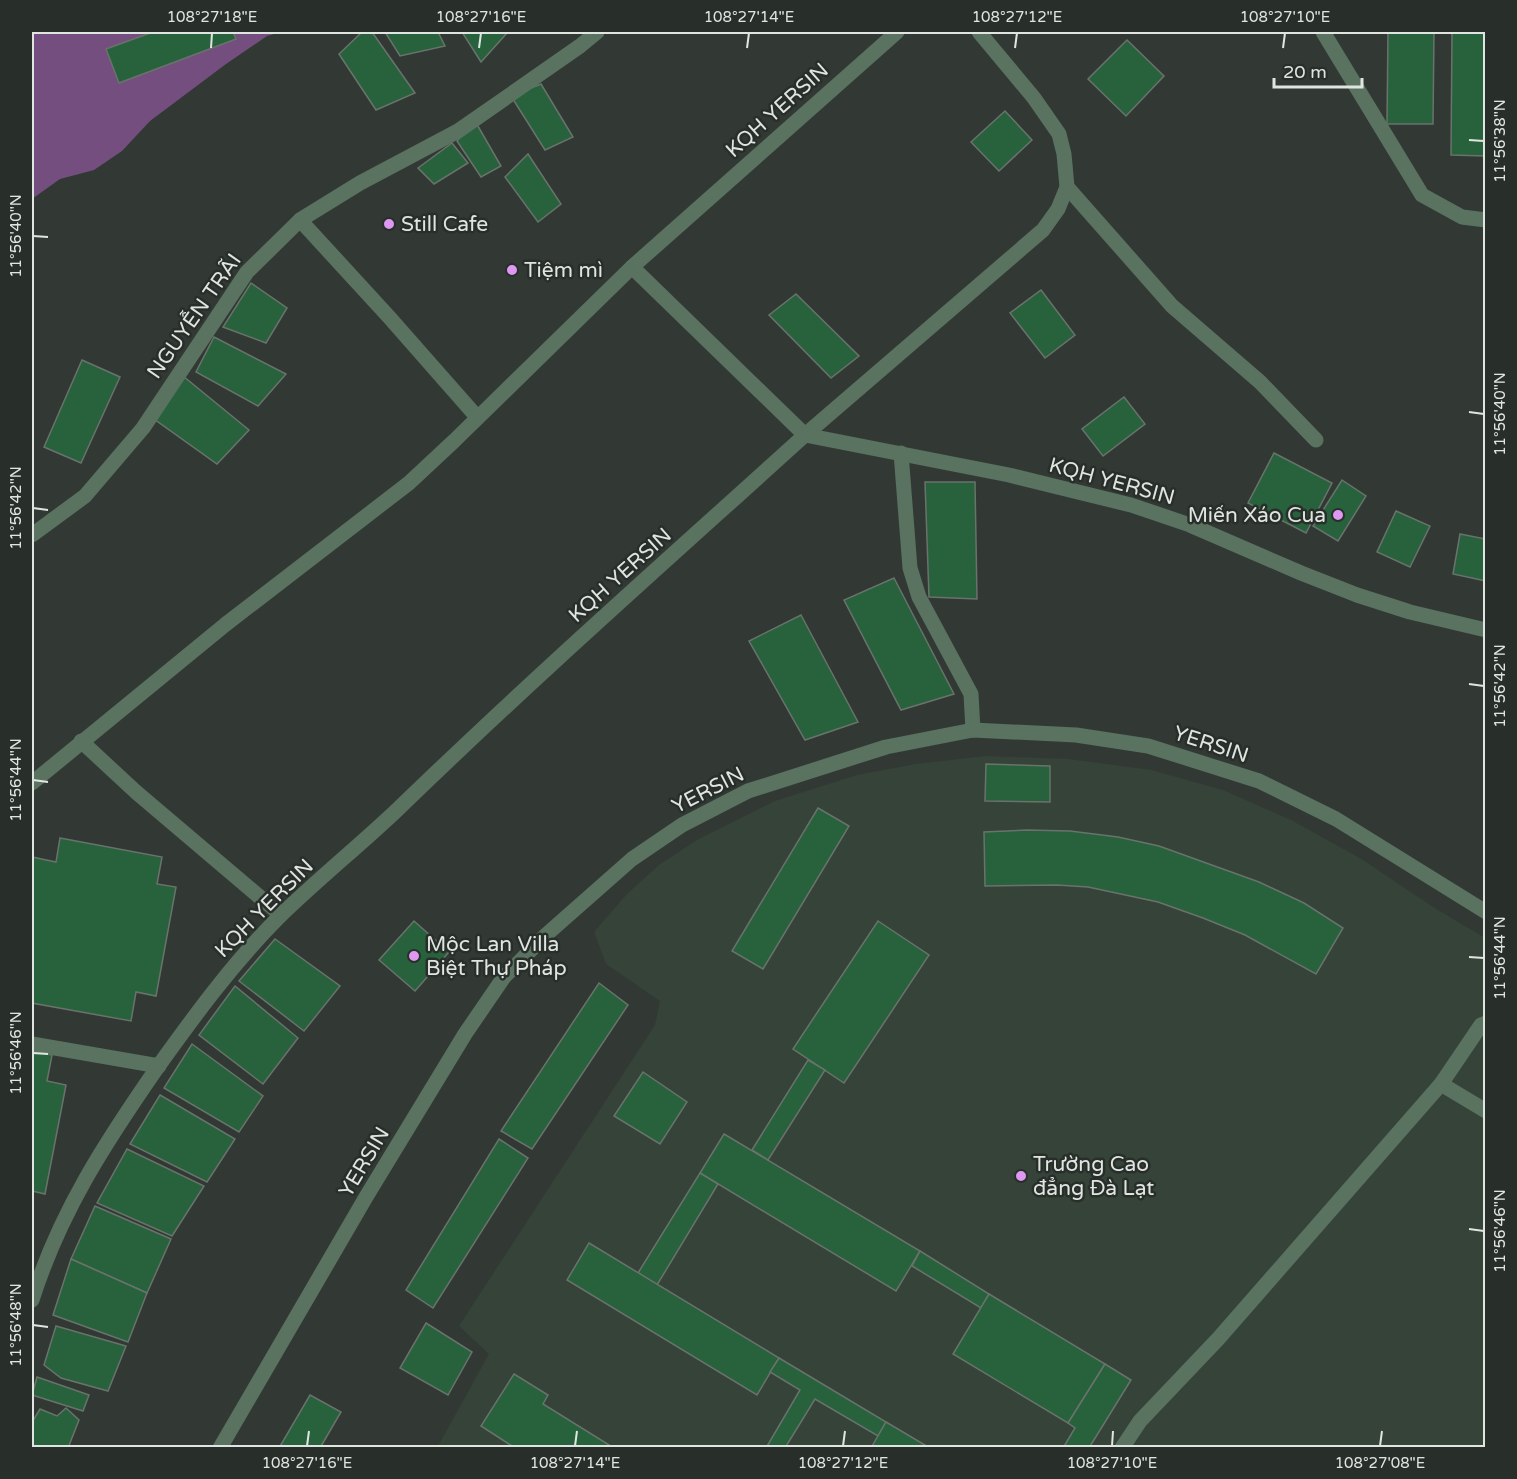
<svg xmlns="http://www.w3.org/2000/svg" width="1517" height="1479" font-family="'Varela Round',sans-serif">
	<style>
		.built { fill: #364339 }
		.forest { fill: #744e7e }
		.building { fill: #27623c; stroke: #6a726c; stroke-width: 1.5 }
		.lines { fill: none; stroke-linecap: round; stroke-linejoin: round }
		.service { stroke: #5a7260; stroke-width: 15 }
		.minor { stroke: #5a7260; stroke-width: 15 }
		.tertiary { stroke: #5a7260; stroke-width: 15 }
		.ticks { fill: none; stroke: #e1e5e2; stroke-width: 2 }
		.poi-dot { fill: #de98f2; stroke: #282f2a; stroke-width: 2 }
		.labels { text-anchor: middle; stroke-width: 5; stroke-linejoin: round; paint-order: stroke }
		.street-label { font-size: 21px; fill: #e1e5e2; stroke: #282f2a }
		.poi-label { font-size: 21px; fill: #e1e5e2; stroke: #282f2a; text-anchor: start }
		.neatline { fill: none; stroke: #e1e5e2; stroke-width: 2 }
		.ticks-label { font-size: 15px; text-anchor: middle; fill: #e1e5e2 }
	</style>
	<rect width="100%" height="100%" fill="#323934"/>
	<path class="built" d="M986,756L1068,759L1151,770L1223,790L1293,821L1363,860L1433,907L1485,938V1447L437,1448L489,1354L459,1326L655,1025L660,1001L606,964L594,932L627,894L659,865L697,840L775,801L857,775L916,764Z"/>
	<path class="forest" d="M32,32H281L267,36L226,64L150,121L122,151L94,170L60,179L32,199Z"/>
	<g class="building">
		<path d="M153,32H233L236,39L119,83L106,49Z"/>
		<path d="M362,32H372L415,93L376,110L339,54Z"/>
		<path d="M385,32H438L445,46L400,56Z"/>
		<path d="M462,32H506L507,33L481,62Z"/>
		<path d="M1388,32H1434L1433,124H1387Z"/>
		<path d="M1452,32H1486V156L1451,155Z"/>
		<path d="M1127,40L1164,76L1126,116L1088,79Z"/>
		<path d="M541,84L573,137L545,150L511,96Z"/>
		<path d="M1005,111L1032,140L999,171L971,142Z"/>
		<path d="M475,121L501,166L481,177L457,141Z"/>
		<path d="M452,143L468,163L434,184L418,168Z"/>
		<path d="M528,154L561,204L538,222L505,177Z"/>
		<path d="M251,283L287,308L266,343L223,327Z"/>
		<path d="M1041,290L1075,335L1045,358L1010,313Z"/>
		<path d="M796,294L859,356L831,378L769,315Z"/>
		<path d="M214,337L286,374L258,406L196,372Z"/>
		<path d="M82,360L120,377L81,463L44,447Z"/>
		<path d="M183,376L249,430L217,464L154,419Z"/>
		<path d="M1124,397L1145,424L1103,456L1082,429Z"/>
		<path d="M1274,453L1332,483L1306,533L1248,503Z"/>
		<path d="M1342,480L1366,496L1338,541L1313,526Z"/>
		<path d="M925,482H975L977,599L929,597Z"/>
		<path d="M1396,511L1430,526L1410,567L1377,552Z"/>
		<path d="M1460,534L1486,539V581L1453,574Z"/>
		<path d="M894,578L954,694L901,710L844,600Z"/>
		<path d="M801,615L858,722L805,740L749,641Z"/>
		<path d="M986,764L1050,766V802L985,801Z"/>
		<path d="M818,808L849,826L763,969L732,951Z"/>
		<path d="M1027,830L1070,831L1118,837L1159,846L1259,882L1304,903L1343,928L1316,974L1245,935L1203,918L1158,902L1088,887L1057,885L985,886L984,832Z"/>
		<path d="M60,838L162,857L157,884L176,887L156,996L136,992L131,1021L32,1003V857L56,862Z"/>
		<path d="M414,921L449,952L415,991L379,960Z"/>
		<path d="M878,921L929,955L844,1083L793,1049Z"/>
		<path d="M275,939L340,986L304,1031L239,981Z"/>
		<path d="M599,983L628,1005L532,1149L501,1131Z"/>
		<path d="M235,986L298,1038L263,1084L199,1035Z"/>
		<path d="M192,1044L263,1096L239,1132L164,1088Z"/>
		<path d="M32,1051L52,1055L47,1081L66,1085L45,1194L32,1191Z"/>
		<path d="M808,1060L825,1070L768,1160L752,1150Z"/>
		<path d="M643,1072L687,1102L660,1144L614,1116Z"/>
		<path d="M160,1095L235,1139L207,1182L130,1144Z"/>
		<path d="M724,1134L920,1251L896,1291L700,1173Z"/>
		<path d="M499,1139L528,1158L433,1308L406,1290Z"/>
		<path d="M127,1149L204,1186L172,1236L97,1203Z"/>
		<path d="M700,1173L718,1184L657,1285L638,1273Z"/>
		<path d="M95,1206L171,1239L147,1293L71,1259Z"/>
		<path d="M589,1243L779,1358L757,1395L567,1280Z"/>
		<path d="M920,1251L989,1294L981,1308L912,1266Z"/>
		<path d="M71,1259L147,1293L128,1342L53,1315Z"/>
		<path d="M989,1294L1105,1364L1068,1423L953,1354Z"/>
		<path d="M426,1323L472,1352L448,1395L400,1368Z"/>
		<path d="M56,1326L126,1346L108,1391L61,1378L44,1365Z"/>
		<path d="M779,1358L886,1422L878,1436L815,1399L785,1448H766L800,1390L770,1372Z"/>
		<path d="M1105,1364L1131,1380L1089,1448H1063L1075,1428L1068,1423Z"/>
		<path d="M514,1374L548,1395L543,1404L614,1448H515L481,1426Z"/>
		<path d="M37,1377L89,1395L83,1411L32,1395Z"/>
		<path d="M310,1395L341,1412L320,1448H279Z"/>
		<path d="M66,1408L79,1420L68,1448H32V1417L34,1419L40,1409L57,1416Z"/>
		<path d="M886,1422L930,1448H871Z"/>
	</g>
	<g class="lines">
		<g class="service">
			<path d="M1323,32L1422,195L1462,217L1486,220"/>
			<path d="M1067,187L1172,306L1260,382L1316,440"/>
			<path d="M300,220L389,317L477,417"/>
			<path d="M805,435L1043,230L1058,209L1067,187L1064,154L1059,134L1034,98L979,32"/>
			<path d="M32,1044L159,1066"/>
			<path d="M1441,1084L1486,1111"/>
			<path d="M1122,1448L1140,1421L1218,1339L1441,1084L1481,1025L1486,1023"/>
		</g>
		<g class="minor">
			<path d="M632,267L805,435"/>
			<path d="M901,453L910,568L919,597L971,694L973,730"/>
			<path d="M32,535L85,496L143,428L247,272L300,220L360,183L458,131L580,46L597,32"/>
			<path d="M81,741L136,792L281,915"/>
			<path d="M32,783L226,624L409,483L454,441L632,267L897,32"/>
			<path d="M32,1300C60,1212 105,1143 157,1068C195,1015 233,963 279,917C317,880 359,846 397,810C530,681 668,559 805,435L1009,475L1131,505L1190,525L1301,573L1357,595L1410,612L1486,630"/>
		</g>
		<path class="tertiary" d="M220,1448L366,1197L465,1034L504,977L547,934L632,859L682,825L748,791L886,747L973,730L1076,735L1148,746L1259,781L1336,819L1486,912"/>
	</g>
	<path class="ticks" d="M211,48L212,33M479,48L481,33M747,48L749,33M1015,48L1017,33M1283,48L1285,33M1469,140L1484,141M33,236L48,237M1469,412L1484,414M33,508L48,510M1469,684L1484,686M33,780L48,782M1469,957L1484,958M33,1053L48,1054M1469,1229L1484,1231M33,1325L48,1327M307,1446L309,1431M575,1446L577,1431M843,1446L845,1431M1112,1446L1113,1431M1380,1446L1382,1431"/>
	<g class="poi-dot">
		<circle cx="389" cy="224" r="6"/>
		<circle cx="512" cy="270" r="6"/>
		<circle cx="1338" cy="515" r="6"/>
		<circle cx="414" cy="956" r="6"/>
		<circle cx="1021" cy="1176" r="6"/>
	</g>
	<g class="labels">
		<g class="street-label">
			<text transform="translate(777 110) rotate(-42)" y="7">KQH YERSIN</text>
			<text transform="translate(194 316) rotate(-55)" y="7">NGUYỄN TRÃI</text>
			<text transform="translate(1112 481) rotate(15)" y="7">KQH YERSIN</text>
			<text transform="translate(620 575) rotate(-42)" y="7">KQH YERSIN</text>
			<text transform="translate(1211 744) rotate(18)" y="7">YERSIN</text>
			<text transform="translate(708 790) rotate(-27)" y="7">YERSIN</text>
			<text transform="translate(264 908) rotate(-45)" y="7">KQH YERSIN</text>
			<text transform="translate(364 1162) rotate(-59)" y="7">YERSIN</text>
		</g>
		<g class="poi-label">
			<text x="401" y="231">Still Cafe</text>
			<text x="524" y="277">Tiệm mì</text>
			<text x="1326" y="522" text-anchor="end">Miến Xáo Cua</text>
			<text x="426" y="951">Mộc Lan Villa<tspan x="426" dy="24">Biệt Thự Pháp</tspan></text>
			<text x="1033" y="1171">Trường Cao<tspan x="1033" dy="24">đẳng Đà Lạt</tspan></text>
		</g>
	</g>
	<rect width="1517" height="1479" fill="none" stroke="#282f2a" stroke-width="66"/>
	<path d="M1274 78v9h88v-9" fill="none" stroke="#e1e5e2" stroke-width="3"/>
	<text x="1283" y="78" font-size="18" fill="#e1e5e2" stroke="#282f2a" stroke-width="4.5" paint-order="stroke">20 m</text>
	<rect x="33" y="33" width="1451" height="1413" class="neatline"/>
	<g class="ticks-label">
		<text x="212" y="22">108°27'18"E</text>
		<text x="481" y="22">108°27'16"E</text>
		<text x="749" y="22">108°27'14"E</text>
		<text x="1017" y="22">108°27'12"E</text>
		<text x="1285" y="22">108°27'10"E</text>
		<text transform="translate(1500 141) rotate(-90)" y="5">11°56'38"N</text>
		<text transform="translate(16 236) rotate(-90)" y="5">11°56'40"N</text>
		<text transform="translate(1500 414) rotate(-90)" y="5">11°56'40"N</text>
		<text transform="translate(16 508) rotate(-90)" y="5">11°56'42"N</text>
		<text transform="translate(1500 686) rotate(-90)" y="5">11°56'42"N</text>
		<text transform="translate(16 780) rotate(-90)" y="5">11°56'44"N</text>
		<text transform="translate(1500 958) rotate(-90)" y="5">11°56'44"N</text>
		<text transform="translate(16 1053) rotate(-90)" y="5">11°56'46"N</text>
		<text transform="translate(1500 1231) rotate(-90)" y="5">11°56'46"N</text>
		<text transform="translate(16 1325) rotate(-90)" y="5">11°56'48"N</text>
		<text x="307" y="1468">108°27'16"E</text>
		<text x="575" y="1468">108°27'14"E</text>
		<text x="843" y="1468">108°27'12"E</text>
		<text x="1112" y="1468">108°27'10"E</text>
		<text x="1380" y="1468">108°27'08"E</text>
	</g>
</svg>
